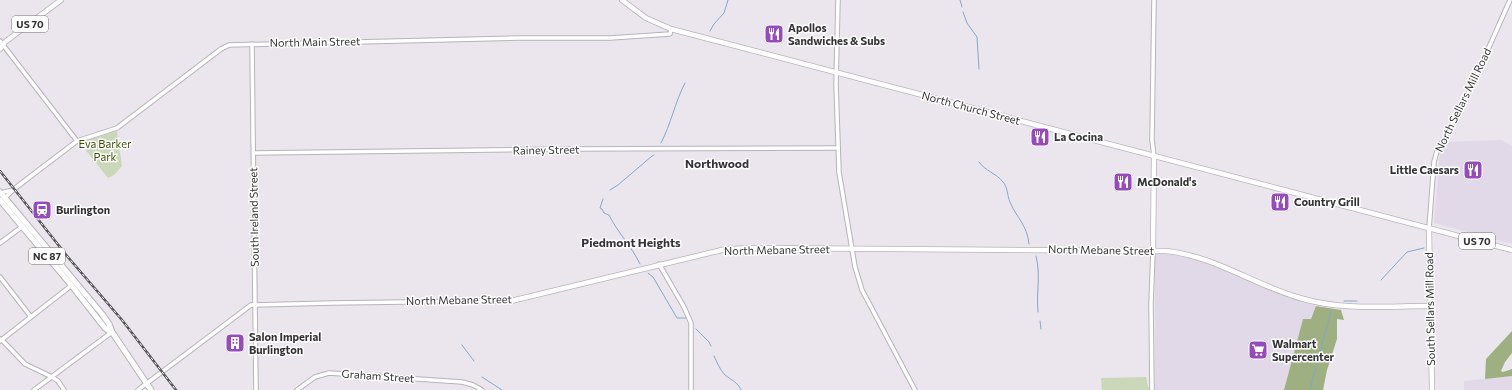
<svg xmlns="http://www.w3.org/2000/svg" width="1512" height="390" font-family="Commissioner,sans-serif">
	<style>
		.built { fill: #e1d9e7 }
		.green { fill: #cbd7b9 }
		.forest { fill: #9eaf81 }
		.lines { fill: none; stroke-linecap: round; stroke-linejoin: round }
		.stream { stroke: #83a7cb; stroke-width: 1 }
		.minor-casing { stroke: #b7b3ba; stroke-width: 5.5 }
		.major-casing { stroke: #b7b3ba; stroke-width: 6 }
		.highway-casing { stroke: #b7b3ba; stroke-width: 7 }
		.minor { stroke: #fff; stroke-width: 3.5 }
		.major { stroke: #fff; stroke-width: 4.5 }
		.highway { stroke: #fff; stroke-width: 5 }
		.rail-casing { stroke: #555357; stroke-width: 2.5 }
		.rail { stroke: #fff; stroke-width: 1; stroke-dasharray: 3; stroke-linecap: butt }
		.labels { text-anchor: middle; stroke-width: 3; stroke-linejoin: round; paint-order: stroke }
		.shield { fill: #fff; stroke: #727072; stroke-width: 1 }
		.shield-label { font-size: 10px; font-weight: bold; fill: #353336 }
		.poi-label { font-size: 11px; font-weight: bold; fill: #353336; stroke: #fff; text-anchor: start }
		.street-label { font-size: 11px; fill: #353336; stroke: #fff }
		.park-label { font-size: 11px; fill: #3a4e03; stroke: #fff }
		.neighbourhood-label { font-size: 12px; font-weight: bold; fill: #363338; stroke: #fff }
	</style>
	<rect width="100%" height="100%" fill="#ebe6ee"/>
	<g class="built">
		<path d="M1502,140L1512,146V244L1434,223L1440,151L1445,142Z"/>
		<path d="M1155,252L1197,259L1290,298L1316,306L1310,320L1303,319L1284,390H1155Z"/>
		<path d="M1512,376V390H1464V381Z"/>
	</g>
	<g class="green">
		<path d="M117,131L122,166L114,175L108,178L80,143Z"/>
		<path d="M1146,377L1149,390H1102L1101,378Z"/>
	</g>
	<g class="forest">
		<path d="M1316,306L1341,310L1344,320L1337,319V339L1327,370L1323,390H1284L1303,319H1311Z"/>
		<path d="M1512,331V353L1505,362L1501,371L1503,372L1512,369V376L1485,379L1486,359Z"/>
	</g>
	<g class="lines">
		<g class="stream">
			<path d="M960,0L962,7"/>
			<path d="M963,12L967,23L977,37L979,69"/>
			<path d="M710,31L714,24L724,13L728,0"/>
			<path d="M661,143C671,124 675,102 685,83"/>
			<path d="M979,162C985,171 996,173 1003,182C1008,188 1007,195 1010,202C1017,219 1027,224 1029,244"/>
			<path d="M610,190L618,185L652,156L654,155"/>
			<path d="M603,199L600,208L602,209L604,213L609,215C618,233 632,247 640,264"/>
			<path d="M1036,256C1041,275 1036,293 1038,312"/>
			<path d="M648,273L653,277L677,318H686"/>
			<path d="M1381,280L1407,252L1424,248"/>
			<path d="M1344,301H1357"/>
			<path d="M1040,321L1041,329"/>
			<path d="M696,329L709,342L711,346"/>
			<path d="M462,345L474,361"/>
			<path d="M714,356C717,362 720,370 725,375C731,380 738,382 741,390"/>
			<path d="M482,377L502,390"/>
			<path d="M1310,390L1331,311"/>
		</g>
		<defs>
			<g id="minor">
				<path d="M838,0L836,84L839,172L855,267L862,290L915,390"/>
				<path d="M1154,0L1152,140L1154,156"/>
				<path d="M0,41L77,141"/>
				<path d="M252,44L256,390"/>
				<path d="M254,153L575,149L838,148"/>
				<path d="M0,193L13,190"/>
				<path d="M5,198L14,189L77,141L117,128L221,49L229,45L518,38H610L670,34L671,29"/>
				<path d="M1429,229L1434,162L1437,151L1465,101L1510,0"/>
				<path d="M0,243L23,226"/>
				<path d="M659,264L684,307L691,323V390"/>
				<path d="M0,277L31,317"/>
				<path d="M1,339L25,364L52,377L58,381L64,390"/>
				<path d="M0,341L72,285"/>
				<path d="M34,390L112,332"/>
				<path d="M138,390L251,305L332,303L476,301"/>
				<path d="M297,390L315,377L329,373L462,382L473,385L482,390"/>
				<path d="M1152,390L1151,304L1153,251"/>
			</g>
			<g id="major">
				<path d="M622,0L646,18L671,29L1512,250"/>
				<path d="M0,49L5,42L61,0"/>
				<path d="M1429,229L1432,390"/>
				<path d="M1153,251L1154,156"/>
				<path d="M476,301H511L726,249L763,248L1166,251C1215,256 1254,285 1300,298C1343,311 1386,306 1430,306"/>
			</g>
			<g id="highway">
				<path d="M0,192L102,314L109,324L112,332L151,390"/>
				<path d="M0,200L72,286L105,328L111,332"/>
			</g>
		</defs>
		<use href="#minor" class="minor-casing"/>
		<use href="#major" class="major-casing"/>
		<use href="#highway" class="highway-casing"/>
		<use href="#minor" class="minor"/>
		<use href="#major" class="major"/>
		<use href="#highway" class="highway"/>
		<defs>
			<path id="rail" d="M0,171L67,256L122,320L176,390"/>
		</defs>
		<use href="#rail" class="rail-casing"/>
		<use href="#rail" class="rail"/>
	</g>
	<defs>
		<symbol id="restaurant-square" viewBox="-11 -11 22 22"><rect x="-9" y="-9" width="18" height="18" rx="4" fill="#954bbd" stroke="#fff"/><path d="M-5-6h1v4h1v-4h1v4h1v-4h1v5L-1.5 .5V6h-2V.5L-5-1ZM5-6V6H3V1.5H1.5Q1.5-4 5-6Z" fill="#fff"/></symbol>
		<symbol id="station-square" viewBox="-11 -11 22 22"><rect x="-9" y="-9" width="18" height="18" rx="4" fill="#954bbd" stroke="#fff"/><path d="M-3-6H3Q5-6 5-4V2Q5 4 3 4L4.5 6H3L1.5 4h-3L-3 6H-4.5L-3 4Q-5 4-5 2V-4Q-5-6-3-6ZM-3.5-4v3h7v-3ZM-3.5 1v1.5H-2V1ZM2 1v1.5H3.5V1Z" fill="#fff"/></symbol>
		<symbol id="building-square" viewBox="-11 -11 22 22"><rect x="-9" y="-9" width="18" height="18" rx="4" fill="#954bbd" stroke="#fff"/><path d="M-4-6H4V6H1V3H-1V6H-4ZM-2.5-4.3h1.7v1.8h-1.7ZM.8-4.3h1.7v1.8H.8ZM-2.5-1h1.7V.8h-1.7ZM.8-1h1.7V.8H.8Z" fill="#fff"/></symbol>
		<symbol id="supermarket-square" viewBox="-11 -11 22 22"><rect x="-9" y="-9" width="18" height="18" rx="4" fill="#954bbd" stroke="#fff"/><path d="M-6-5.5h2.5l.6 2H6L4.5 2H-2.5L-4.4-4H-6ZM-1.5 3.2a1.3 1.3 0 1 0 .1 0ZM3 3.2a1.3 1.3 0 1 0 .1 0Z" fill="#fff"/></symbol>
	</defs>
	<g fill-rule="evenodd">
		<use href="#restaurant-square" x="763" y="23" width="22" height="22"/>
		<use href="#restaurant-square" x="1029" y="126" width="22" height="22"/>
		<use href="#restaurant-square" x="1462" y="159" width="22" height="22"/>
		<use href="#restaurant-square" x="1112" y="171" width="22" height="22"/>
		<use href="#restaurant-square" x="1269" y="191" width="22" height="22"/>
		<use href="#station-square" x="31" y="199" width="22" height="22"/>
		<use href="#building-square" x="224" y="332" width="22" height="22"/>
		<use href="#supermarket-square" x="1247" y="339" width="22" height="22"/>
	</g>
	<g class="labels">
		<g class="shield">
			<rect x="12" y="16" width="36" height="16" rx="3"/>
			<rect x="1459" y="233" width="36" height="16" rx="3"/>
			<rect x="29" y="248" width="36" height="16" rx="3"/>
		</g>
		<g class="shield-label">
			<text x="30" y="28">US 70</text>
			<text x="1477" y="245">US 70</text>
			<text x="47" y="260">NC 87</text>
		</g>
		<g class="poi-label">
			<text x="788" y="32">Apollos<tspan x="788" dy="13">Sandwiches &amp; Subs</tspan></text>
			<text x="1054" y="141">La Cocina</text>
			<text x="1459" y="174" text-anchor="end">Little Caesars</text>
			<text x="1137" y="186">McDonald's</text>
			<text x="1294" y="206">Country Grill</text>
			<text x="56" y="214">Burlington</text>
			<text x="249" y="341">Salon Imperial<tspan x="249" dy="13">Burlington</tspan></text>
			<text x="1272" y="348">Walmart<tspan x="1272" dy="13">Supercenter</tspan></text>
		</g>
		<g class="street-label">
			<text transform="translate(315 42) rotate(-1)" y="4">North Main Street</text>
			<text transform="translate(1463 100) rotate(-64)" y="4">North Sellars Mill Road</text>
			<text transform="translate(971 108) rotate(15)" y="4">North Church Street</text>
			<text transform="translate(546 150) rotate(-1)" y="4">Rainey Street</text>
			<text transform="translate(254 217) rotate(-91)" y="4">South Ireland Street</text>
			<text transform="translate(777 250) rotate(-1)" y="4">North Mebane Street</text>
			<text transform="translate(1101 250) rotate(1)" y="4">North Mebane Street</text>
			<text transform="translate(459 300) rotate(-1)" y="4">North Mebane Street</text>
			<text transform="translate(1430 309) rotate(-91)" y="4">South Sellars Mill Road</text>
			<text transform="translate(378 376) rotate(4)" y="4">Graham Street</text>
		</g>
		<g class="park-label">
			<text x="105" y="148">Eva Barker<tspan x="105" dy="13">Park</tspan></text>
		</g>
		<g class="neighbourhood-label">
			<text x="717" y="168">Northwood</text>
			<text x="631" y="247">Piedmont Heights</text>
		</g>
	</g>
</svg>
